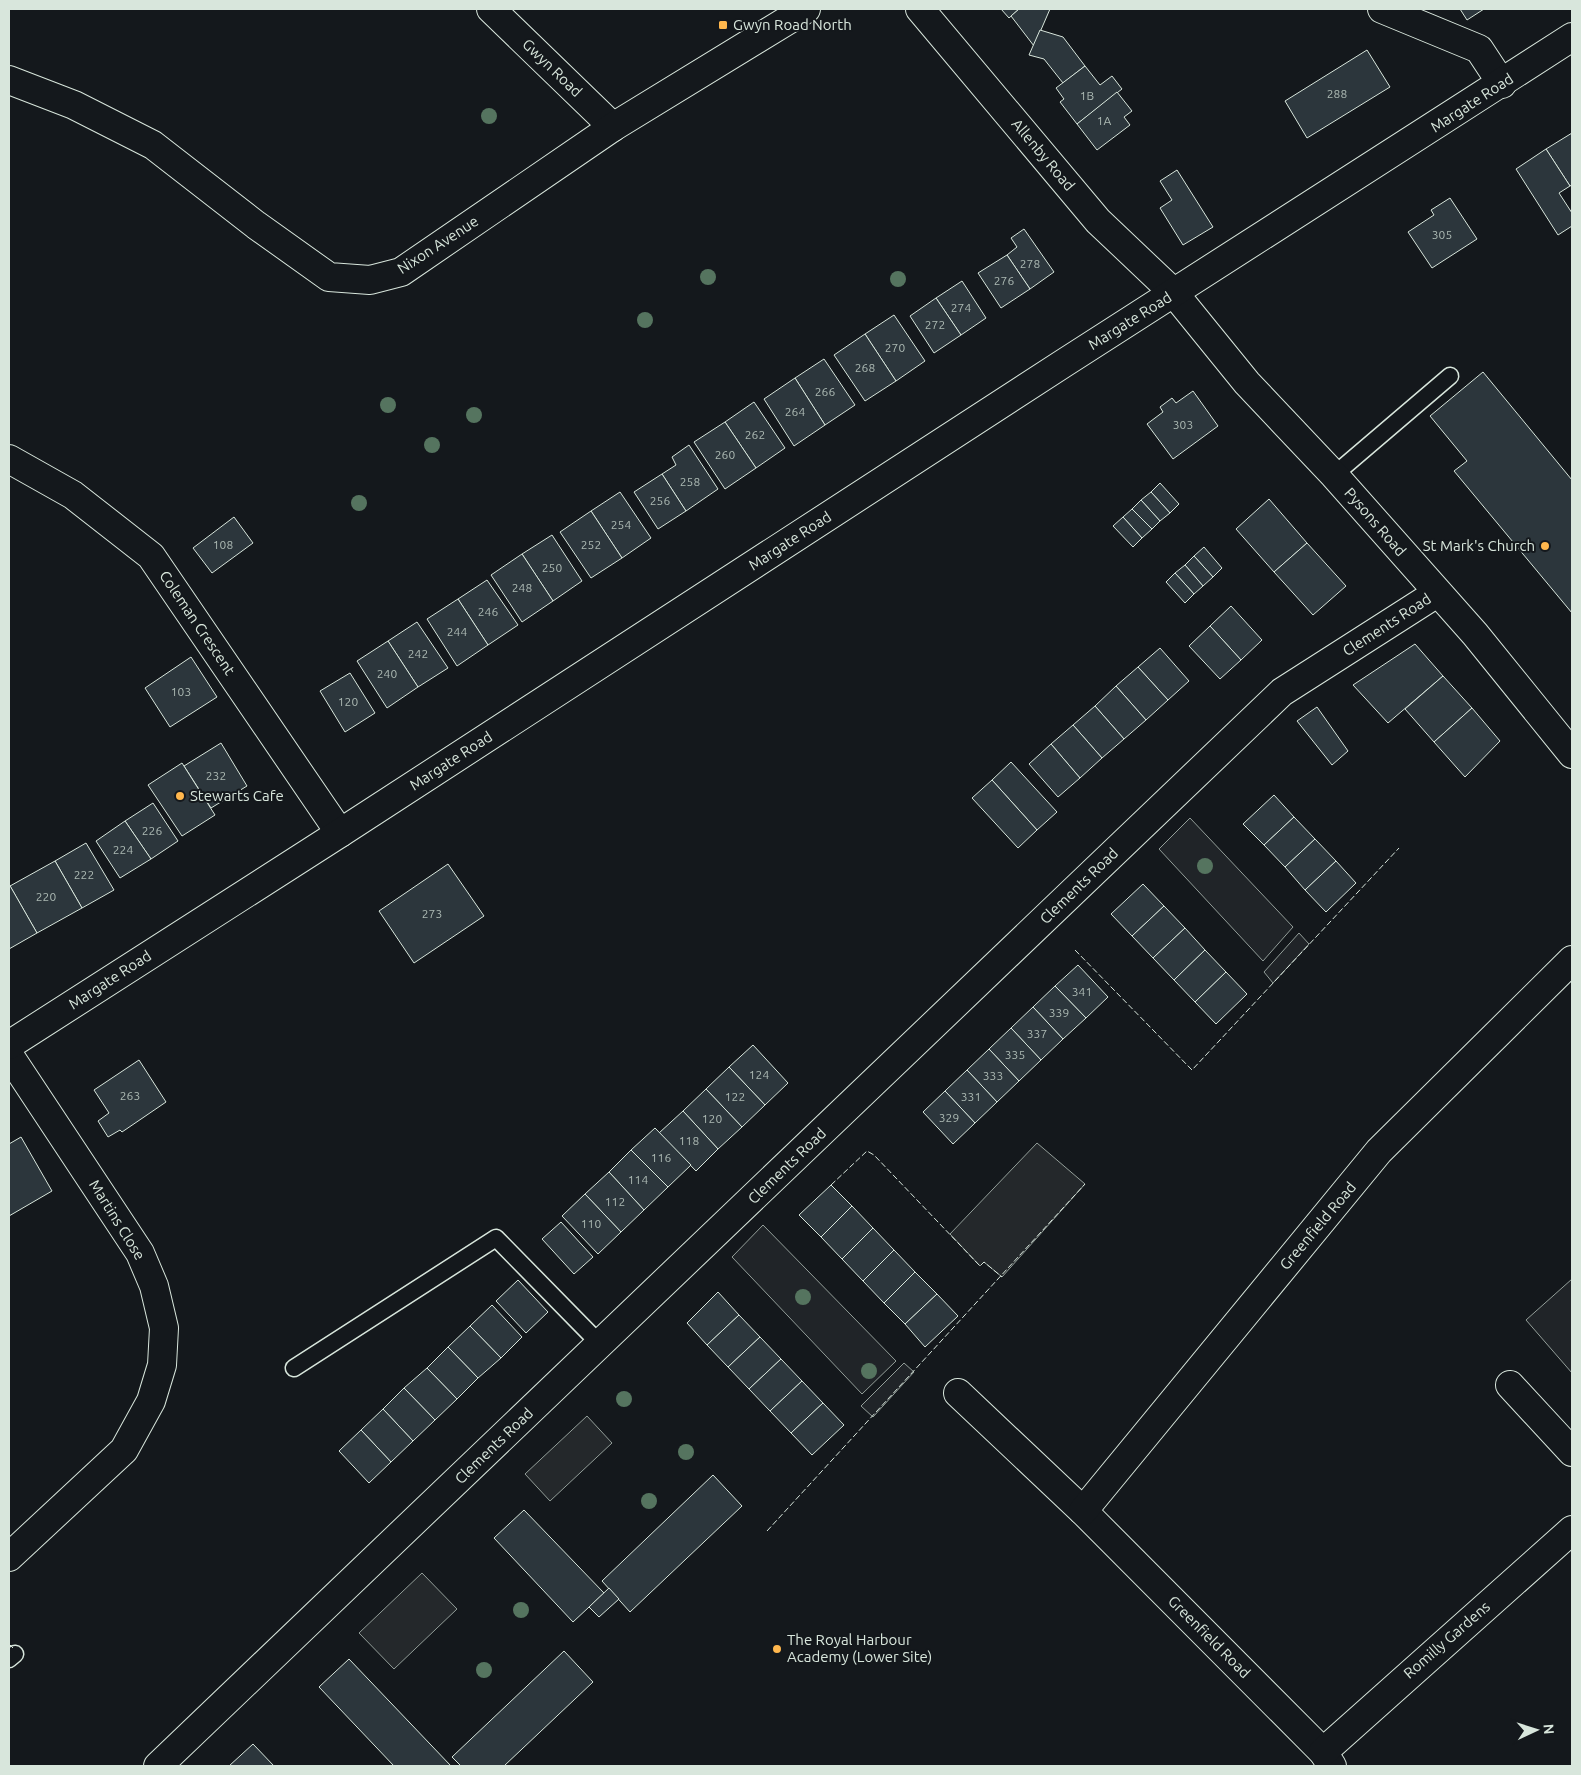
<svg xmlns="http://www.w3.org/2000/svg" width="1581" height="1775" font-family="Ubuntu,sans-serif">
	<style>
		.green { fill: #202428; stroke: #939e99 }
		.parking { fill: #24282b; stroke: #939e99 }
		.building { fill: #2c363c; stroke: #d8e6dc }
		.lines { fill: none; stroke-linecap: round; stroke-linejoin: round }
		.service-casing { stroke: #d8e6dc; stroke-width: 19 }
		.minor-casing { stroke: #d8e6dc; stroke-width: 30 }
		.tertiary-casing { stroke: #d8e6dc; stroke-width: 30 }
		.primary-casing { stroke: #d8e6dc; stroke-width: 30 }
		.service { stroke: #14181c; stroke-width: 16 }
		.minor { stroke: #14181c; stroke-width: 28 }
		.tertiary { stroke: #14181c; stroke-width: 28 }
		.primary { stroke: #14181c; stroke-width: 28 }
		.fence { stroke: #d8e6dc; stroke-width: 1; stroke-dasharray: 6 2.5; stroke-linecap: butt }
		.tree { fill: #55745f }
		.poi-dot { fill: #ffb74d; stroke: #14181c; stroke-width: 2 }
		.labels { text-anchor: middle; stroke-width: 4; stroke-linejoin: round; paint-order: stroke }
		.number-label { font-size: 12px; fill: #adbab4 }
		.poi-label { font-size: 15px; fill: #d8e6dc; stroke: #14181c; text-anchor: start }
		.street-label { font-size: 15px; fill: #d8e6dc; stroke: #14181c }
	</style>
	<rect width="100%" height="100%" fill="#14181c"/>
	<g class="green">
		<path d="M1190,818L1293,927L1263,961L1159,849Z"/>
		<path d="M1299,933L1309,944L1273,983L1264,972Z"/>
		<path d="M763,1225L896,1361L862,1394L732,1257Z"/>
		<path d="M1572,1279V1373L1526,1320Z"/>
		<path d="M904,1363L914,1372L873,1417L861,1406Z"/>
	</g>
	<g class="parking">
		<path d="M1037,1143L1085,1184L1002,1277L984,1262L980,1266L950,1234Z"/>
		<path d="M587,1416L612,1443L550,1501L525,1474Z"/>
		<path d="M422,1573L457,1609L394,1669L359,1633Z"/>
	</g>
	<g class="building">
		<path d="M1001,9H1019L1009,18Z"/>
		<path d="M1019,9H1050L1034,46L1011,16Z"/>
		<path d="M1460,9H1484L1467,20Z"/>
		<path d="M1040,30L1063,37L1085,66L1063,83L1044,59L1029,55Z"/>
		<path d="M1367,50L1390,87L1307,138L1285,101Z"/>
		<path d="M1085,66L1100,85L1112,76L1122,89L1077,124L1060,102L1064,99L1056,88Z"/>
		<path d="M1117,92L1132,111L1124,117L1130,125L1097,150L1077,124Z"/>
		<path d="M1572,133V185L1570,186L1546,149Z"/>
		<path d="M1546,149L1570,186L1559,193L1572,213V226L1558,235L1516,169Z"/>
		<path d="M1177,170L1213,227L1183,245L1160,208L1172,200L1160,181Z"/>
		<path d="M1450,198L1477,239L1432,268L1408,232L1434,215L1431,210Z"/>
		<path d="M1024,229L1054,272L1030,289L1007,255L1017,247L1011,238Z"/>
		<path d="M1007,255L1030,289L1001,308L978,273Z"/>
		<path d="M962,281L986,318L961,335L936,298Z"/>
		<path d="M936,298L961,335L934,353L910,316Z"/>
		<path d="M894,315L925,361L896,381L865,334Z"/>
		<path d="M865,334L896,381L865,401L834,355Z"/>
		<path d="M824,359L855,405L825,425L795,378Z"/>
		<path d="M1483,372L1572,480V613L1454,471L1467,461L1430,416Z"/>
		<path d="M795,378L825,425L794,446L764,399Z"/>
		<path d="M1193,391L1218,426L1173,459L1147,424L1163,412L1160,407L1172,398L1176,403Z"/>
		<path d="M754,402L785,448L756,468L725,422Z"/>
		<path d="M725,422L756,468L725,489L694,442Z"/>
		<path d="M689,445L718,489L686,511L662,474L676,465L672,457Z"/>
		<path d="M662,474L686,511L658,529L634,492Z"/>
		<path d="M1160,483L1179,504L1170,513L1151,492Z"/>
		<path d="M620,492L651,538L622,558L591,511Z"/>
		<path d="M1151,492L1170,513L1160,521L1141,500Z"/>
		<path d="M1269,499L1307,543L1274,572L1236,529Z"/>
		<path d="M1141,500L1160,521L1152,529L1132,509Z"/>
		<path d="M1132,509L1152,529L1142,538L1123,517Z"/>
		<path d="M591,511L622,558L591,578L560,532Z"/>
		<path d="M234,517L253,543L212,573L193,548Z"/>
		<path d="M1123,517L1142,538L1133,547L1113,526Z"/>
		<path d="M552,535L582,581L553,601L522,554Z"/>
		<path d="M1307,543L1346,586L1313,615L1274,572Z"/>
		<path d="M1204,547L1222,568L1213,577L1194,556Z"/>
		<path d="M522,554L553,601L522,622L491,575Z"/>
		<path d="M1194,556L1213,577L1203,586L1185,565Z"/>
		<path d="M1185,565L1203,586L1194,594L1175,573Z"/>
		<path d="M1175,573L1194,594L1185,603L1166,582Z"/>
		<path d="M487,580L518,625L488,645L458,599Z"/>
		<path d="M458,599L488,645L457,666L427,619Z"/>
		<path d="M1231,606L1262,640L1241,660L1210,626Z"/>
		<path d="M417,622L448,668L418,687L388,641Z"/>
		<path d="M1210,626L1241,660L1220,679L1189,646Z"/>
		<path d="M388,641L418,687L387,708L357,661Z"/>
		<path d="M1415,644L1443,676L1388,723L1353,685Z"/>
		<path d="M1160,648L1189,681L1168,700L1138,667Z"/>
		<path d="M191,657L217,697L170,727L145,688Z"/>
		<path d="M1138,667L1168,700L1146,720L1116,686Z"/>
		<path d="M350,673L375,713L345,732L320,691Z"/>
		<path d="M1443,676L1472,708L1434,742L1405,709Z"/>
		<path d="M1116,686L1146,720L1124,739L1095,706Z"/>
		<path d="M1095,706L1124,739L1102,758L1073,725Z"/>
		<path d="M1317,707L1348,751L1332,765L1297,721Z"/>
		<path d="M1472,708L1500,741L1465,777L1434,742Z"/>
		<path d="M1073,725L1102,758L1080,778L1051,744Z"/>
		<path d="M221,743L247,786L211,808L184,766Z"/>
		<path d="M1051,744L1080,778L1058,797L1029,764Z"/>
		<path d="M1011,762L1057,812L1037,830L992,780Z"/>
		<path d="M182,763L215,815L182,836L148,785Z"/>
		<path d="M992,780L1037,830L1018,848L972,798Z"/>
		<path d="M1274,795L1294,817L1264,845L1243,824Z"/>
		<path d="M153,803L178,841L151,859L125,821Z"/>
		<path d="M1294,817L1315,839L1285,867L1264,845Z"/>
		<path d="M125,821L151,859L120,878L96,841Z"/>
		<path d="M1315,839L1336,861L1305,890L1285,867Z"/>
		<path d="M86,843L114,890L82,908L55,861Z"/>
		<path d="M55,861L82,908L37,933L10,886Z"/>
		<path d="M1336,861L1356,883L1326,912L1305,890Z"/>
		<path d="M448,864L484,916L414,963L379,911Z"/>
		<path d="M9,884L37,933L9,949Z"/>
		<path d="M1143,884L1164,906L1132,936L1111,914Z"/>
		<path d="M1164,906L1185,928L1153,958L1132,936Z"/>
		<path d="M1185,928L1205,950L1174,980L1153,958Z"/>
		<path d="M1205,950L1226,972L1195,1002L1174,980Z"/>
		<path d="M1078,965L1108,997L1086,1018L1055,986Z"/>
		<path d="M1226,972L1247,994L1216,1024L1195,1002Z"/>
		<path d="M1055,986L1086,1018L1063,1039L1033,1007Z"/>
		<path d="M1033,1007L1063,1039L1041,1060L1011,1028Z"/>
		<path d="M1011,1028L1041,1060L1019,1081L989,1049Z"/>
		<path d="M753,1045L788,1083L765,1105L729,1067Z"/>
		<path d="M989,1049L1019,1081L997,1102L967,1070Z"/>
		<path d="M139,1060L166,1102L122,1132L120,1130L108,1137L98,1121L109,1113L94,1090Z"/>
		<path d="M729,1067L765,1105L742,1127L706,1089Z"/>
		<path d="M967,1070L997,1102L975,1123L945,1091Z"/>
		<path d="M706,1089L742,1127L718,1149L683,1111Z"/>
		<path d="M945,1091L975,1123L953,1144L923,1112Z"/>
		<path d="M683,1111L718,1149L696,1171L659,1133Z"/>
		<path d="M655,1128L691,1165L668,1187L631,1150Z"/>
		<path d="M21,1137L52,1191L9,1216V1144Z"/>
		<path d="M631,1150L668,1187L644,1210L609,1172Z"/>
		<path d="M609,1172L644,1210L621,1232L585,1194Z"/>
		<path d="M831,1185L852,1206L821,1237L799,1215Z"/>
		<path d="M585,1194L621,1232L598,1254L562,1216Z"/>
		<path d="M852,1206L873,1228L842,1259L821,1237Z"/>
		<path d="M561,1222L593,1257L574,1274L542,1239Z"/>
		<path d="M873,1228L894,1250L863,1281L842,1259Z"/>
		<path d="M894,1250L915,1272L884,1303L863,1281Z"/>
		<path d="M915,1272L937,1294L905,1324L884,1303Z"/>
		<path d="M518,1280L548,1312L526,1333L496,1301Z"/>
		<path d="M718,1292L739,1315L707,1345L687,1323Z"/>
		<path d="M937,1294L958,1316L925,1347L905,1324Z"/>
		<path d="M492,1305L522,1337L501,1358L470,1326Z"/>
		<path d="M739,1315L760,1337L728,1367L707,1345Z"/>
		<path d="M470,1326L501,1358L478,1378L448,1347Z"/>
		<path d="M760,1337L781,1359L749,1389L728,1367Z"/>
		<path d="M448,1347L478,1378L457,1399L427,1368Z"/>
		<path d="M781,1359L802,1381L770,1411L749,1389Z"/>
		<path d="M427,1368L457,1399L435,1420L404,1388Z"/>
		<path d="M802,1381L823,1403L791,1433L770,1411Z"/>
		<path d="M404,1388L435,1420L413,1441L383,1409Z"/>
		<path d="M823,1403L844,1425L812,1455L791,1433Z"/>
		<path d="M383,1409L413,1441L391,1462L361,1430Z"/>
		<path d="M361,1430L391,1462L369,1483L339,1451Z"/>
		<path d="M713,1475L742,1506L630,1612L602,1581Z"/>
		<path d="M524,1510L604,1593L573,1622L494,1538Z"/>
		<path d="M609,1588L619,1599L599,1617L589,1607Z"/>
		<path d="M564,1651L593,1682L504,1766H461L452,1757Z"/>
		<path d="M349,1659L451,1766H394L319,1687Z"/>
		<path d="M253,1744L274,1766H229Z"/>
	</g>
	<g class="lines">
		<defs>
			<g id="service">
				<path d="M1334,475L1450,376"/>
				<path d="M294,1368L496,1238L600,1344"/>
				<path d="M9,1659L15,1654"/>
			</g>
			<g id="minor">
				<path d="M491,9L613,127"/>
				<path d="M1382,9L1479,49L1502,84"/>
				<path d="M9,80L74,105L153,145L256,225L329,277L370,280L401,272L613,127L806,9"/>
				<path d="M9,459L73,495L151,556L340,833"/>
				<path d="M9,1055L140,1253L154,1286L164,1328L162,1365L151,1401L124,1450L9,1557"/>
				<path d="M1510,1385L1572,1452"/>
				<path d="M958,1393L1083,1511L1323,1752L1332,1766"/>
				<path d="M1083,1511L1379,1151L1572,960"/>
				<path d="M1323,1752L1572,1530"/>
				<path d="M158,1766L1282,692L1437,593"/>
			</g>
			<path id="tertiary" d="M920,9L1098,221L1174,293L1247,383L1334,475L1475,634L1572,754"/>
			<path id="primary" d="M9,1045L340,833L1064,363L1572,37"/>
		</defs>
		<use href="#service" class="service-casing"/>
		<use href="#minor" class="minor-casing"/>
		<use href="#tertiary" class="tertiary-casing"/>
		<use href="#primary" class="primary-casing"/>
		<use href="#service" class="service"/>
		<use href="#minor" class="minor"/>
		<use href="#tertiary" class="tertiary"/>
		<use href="#primary" class="primary"/>
		<g class="fence">
			<path d="M1075,950L1192,1070L1399,848"/>
			<path d="M831,1185L867,1151L874,1155L980,1266L984,1262L1002,1277"/>
			<path d="M767,1531L1085,1184"/>
			<path d="M9,1644L13,1648"/>
		</g>
	</g>
	<g class="tree">
		<circle cx="489" cy="116" r="8"/>
		<circle cx="708" cy="277" r="8"/>
		<circle cx="898" cy="279" r="8"/>
		<circle cx="645" cy="320" r="8"/>
		<circle cx="388" cy="405" r="8"/>
		<circle cx="474" cy="415" r="8"/>
		<circle cx="432" cy="445" r="8"/>
		<circle cx="359" cy="503" r="8"/>
		<circle cx="1205" cy="866" r="8"/>
		<circle cx="803" cy="1297" r="8"/>
		<circle cx="869" cy="1371" r="8"/>
		<circle cx="624" cy="1399" r="8"/>
		<circle cx="686" cy="1452" r="8"/>
		<circle cx="649" cy="1501" r="8"/>
		<circle cx="521" cy="1610" r="8"/>
		<circle cx="484" cy="1670" r="8"/>
	</g>
	<g class="poi-dot">
		<rect x="718" y="20" width="10" height="10" rx="2.5"/>
		<circle cx="1545" cy="546" r="5"/>
		<circle cx="180" cy="796" r="5"/>
		<circle cx="777" cy="1649" r="5"/>
	</g>
	<g class="labels">
		<g class="number-label">
			<text x="1337" y="98">288</text>
			<text x="1087" y="100">1B</text>
			<text x="1104" y="125">1A</text>
			<text x="1442" y="239">305</text>
			<text x="1030" y="268">278</text>
			<text x="1004" y="285">276</text>
			<text x="961" y="312">274</text>
			<text x="935" y="329">272</text>
			<text x="895" y="352">270</text>
			<text x="865" y="372">268</text>
			<text x="825" y="396">266</text>
			<text x="795" y="416">264</text>
			<text x="1183" y="429">303</text>
			<text x="755" y="439">262</text>
			<text x="725" y="459">260</text>
			<text x="690" y="486">258</text>
			<text x="660" y="505">256</text>
			<text x="621" y="529">254</text>
			<text x="223" y="549">108</text>
			<text x="591" y="549">252</text>
			<text x="552" y="572">250</text>
			<text x="522" y="592">248</text>
			<text x="488" y="616">246</text>
			<text x="457" y="636">244</text>
			<text x="418" y="658">242</text>
			<text x="387" y="678">240</text>
			<text x="181" y="696">103</text>
			<text x="348" y="706">120</text>
			<text x="216" y="780">232</text>
			<text x="152" y="835">226</text>
			<text x="123" y="854">224</text>
			<text x="84" y="879">222</text>
			<text x="46" y="901">220</text>
			<text x="432" y="918">273</text>
			<text x="1082" y="996">341</text>
			<text x="1059" y="1017">339</text>
			<text x="1037" y="1038">337</text>
			<text x="1015" y="1059">335</text>
			<text x="759" y="1079">124</text>
			<text x="993" y="1080">333</text>
			<text x="130" y="1100">263</text>
			<text x="735" y="1101">122</text>
			<text x="971" y="1101">331</text>
			<text x="949" y="1122">329</text>
			<text x="712" y="1123">120</text>
			<text x="689" y="1145">118</text>
			<text x="661" y="1162">116</text>
			<text x="638" y="1184">114</text>
			<text x="615" y="1206">112</text>
			<text x="591" y="1228">110</text>
		</g>
		<g class="poi-label">
			<text x="733" y="30">Gwyn Road North</text>
			<text x="1535" y="551" text-anchor="end">St Mark's Church</text>
			<text x="190" y="801">Stewarts Cafe</text>
			<text x="787" y="1645">The Royal Harbour<tspan x="787" dy="17">Academy (Lower Site)</tspan></text>
		</g>
		<g class="street-label">
			<text transform="translate(552 68) rotate(44)" y="5">Gwyn Road</text>
			<text transform="translate(1472 103) rotate(-33)" y="5">Margate Road</text>
			<text transform="translate(1043 155) rotate(50)" y="5">Allenby Road</text>
			<text transform="translate(438 245) rotate(-33)" y="5">Nixon Avenue</text>
			<text transform="translate(1130 321) rotate(-32)" y="5">Margate Road</text>
			<text transform="translate(1375 522) rotate(49)" y="5">Pysons Road</text>
			<text transform="translate(790 541) rotate(-33)" y="5">Margate Road</text>
			<text transform="translate(197 623) rotate(56)" y="5">Coleman Crescent</text>
			<text transform="translate(1387 625) rotate(-33)" y="5">Clements Road</text>
			<text transform="translate(451 761) rotate(-33)" y="5">Margate Road</text>
			<text transform="translate(1079 886) rotate(-44)" y="5">Clements Road</text>
			<text transform="translate(110 980) rotate(-33)" y="5">Margate Road</text>
			<text transform="translate(787 1166) rotate(-44)" y="5">Clements Road</text>
			<text transform="translate(117 1220) rotate(58)" y="5">Martins Close</text>
			<text transform="translate(1318 1226) rotate(-50)" y="5">Greenfield Road</text>
			<text transform="translate(494 1446) rotate(-44)" y="5">Clements Road</text>
			<text transform="translate(1209 1637) rotate(45)" y="5">Greenfield Road</text>
			<text transform="translate(1447 1640) rotate(-41)" y="5">Romilly Gardens</text>
		</g>
	</g>
	<rect width="1581" height="1775" fill="none" stroke="#d8e6dc" stroke-width="20"/>
	<g transform="translate(1536 1730) rotate(86)" stroke="#14181c" stroke-width="4" paint-order="stroke">
	<path d="M0-4L9 19L0 12L-9 19Z" fill="#d8e6dc"/>
	<text y="-8" font-size="14" font-weight="bold" text-anchor="middle" fill="#d8e6dc">N</text>
	</g>
</svg>
